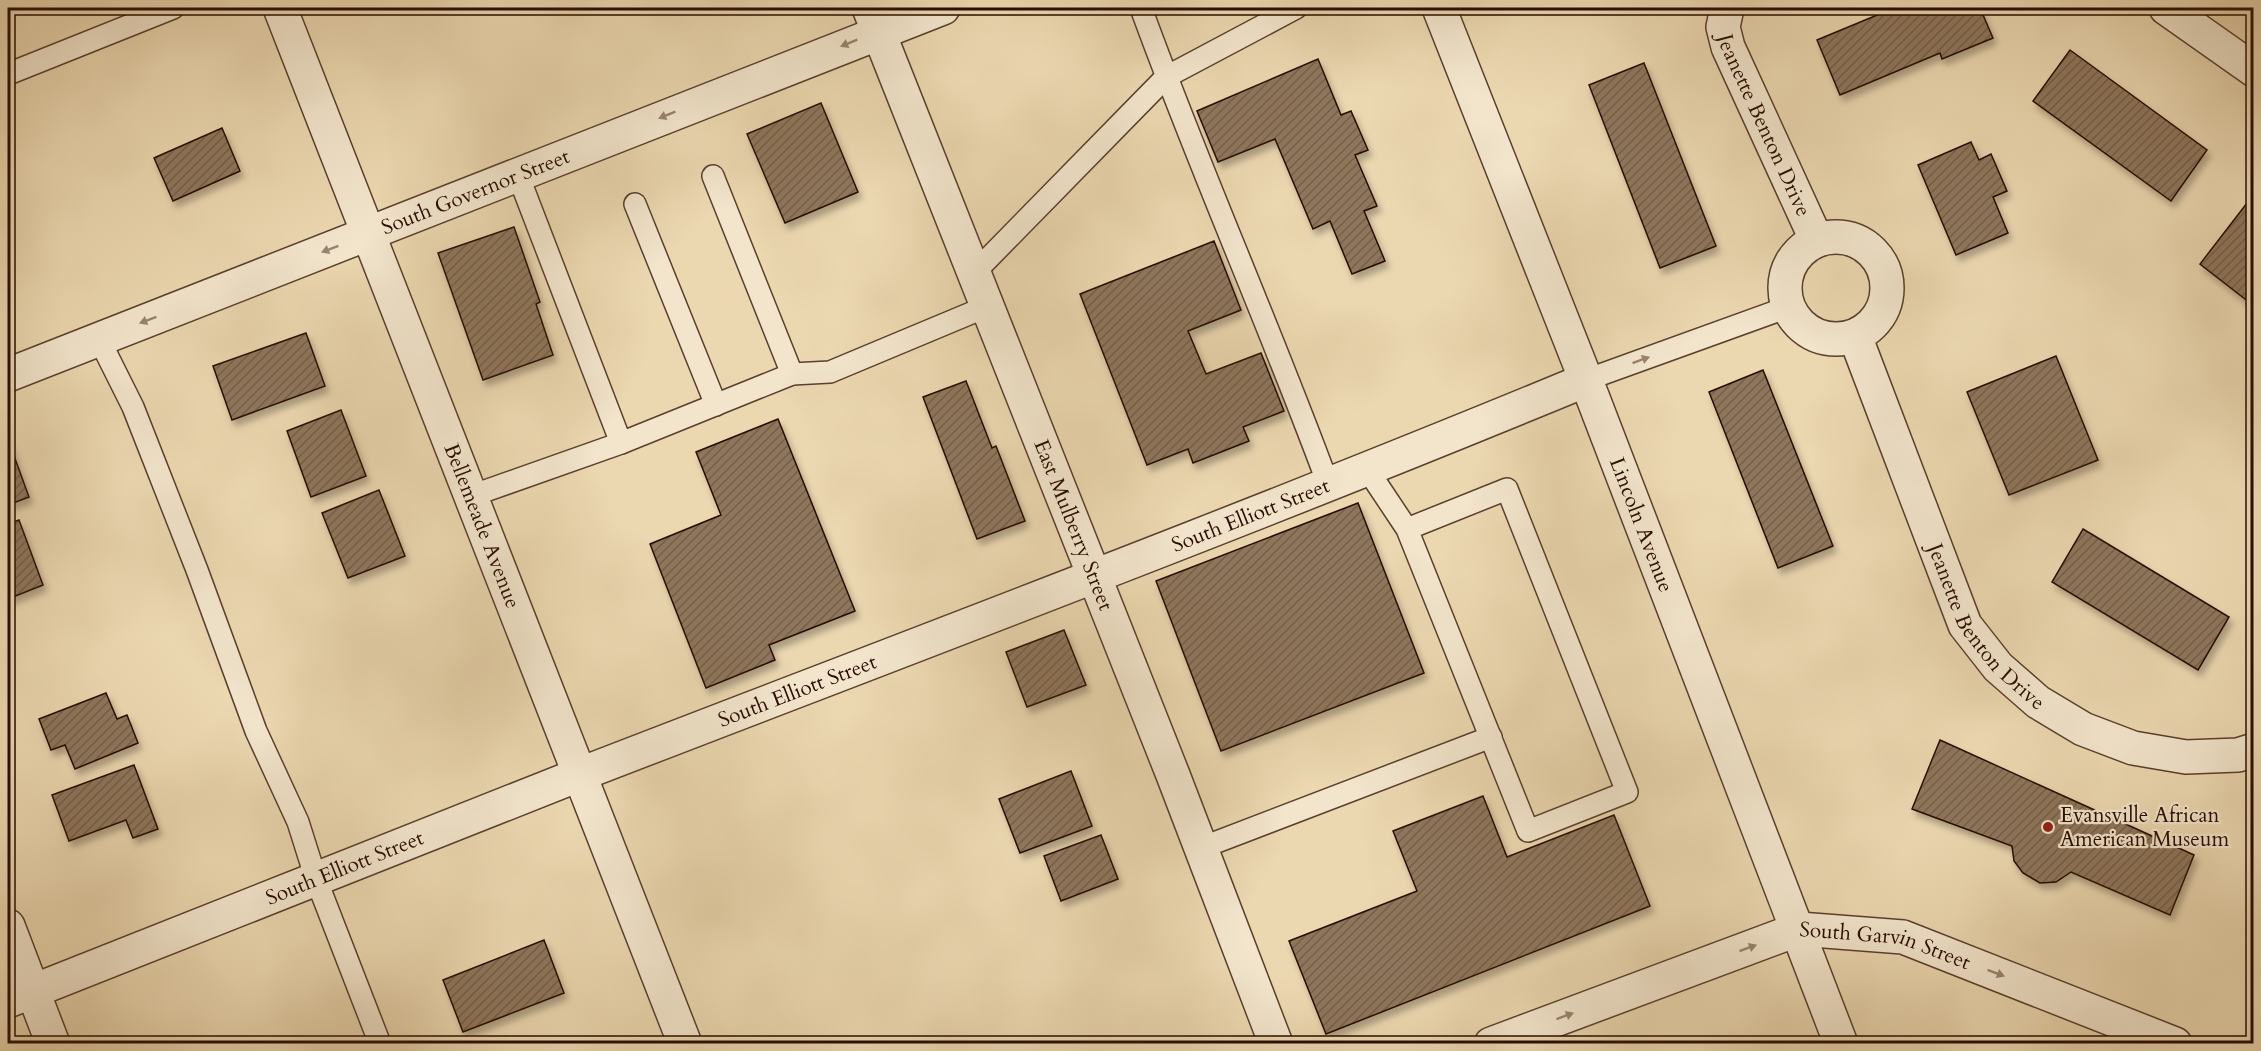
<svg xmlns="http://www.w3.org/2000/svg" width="2261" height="1051" font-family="Cardo,serif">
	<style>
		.building { fill: url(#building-hatch); stroke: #290c01; stroke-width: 1.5; filter: url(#shadow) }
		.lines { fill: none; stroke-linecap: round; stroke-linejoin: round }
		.service-casing { stroke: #5a3f2d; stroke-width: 24 }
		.minor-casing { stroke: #5a3f2d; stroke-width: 36 }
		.tertiary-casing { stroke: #5a3f2d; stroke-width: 36 }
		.service { stroke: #f2e5cc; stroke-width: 21 }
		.minor { stroke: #f2e5cc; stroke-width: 33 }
		.tertiary { stroke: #f2e5cc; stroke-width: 33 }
		.oneway { fill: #988371 }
		.poi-dot { fill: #8f2418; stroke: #f2e5cc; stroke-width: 2 }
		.labels { text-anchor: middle; stroke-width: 4.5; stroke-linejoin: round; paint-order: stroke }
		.street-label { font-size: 21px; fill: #290c01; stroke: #f2e5cc }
		.poi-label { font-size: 21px; fill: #290c01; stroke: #f2e5cc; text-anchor: start }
	</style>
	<defs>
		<pattern id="building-hatch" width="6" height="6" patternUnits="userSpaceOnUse" patternTransform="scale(1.5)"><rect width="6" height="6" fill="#8e765c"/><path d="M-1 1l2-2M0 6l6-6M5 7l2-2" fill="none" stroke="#745f4a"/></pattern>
		<filter id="shadow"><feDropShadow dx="3.5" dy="6" stdDeviation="3" flood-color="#0004"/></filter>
	</defs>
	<rect width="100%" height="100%" fill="#ebd7b0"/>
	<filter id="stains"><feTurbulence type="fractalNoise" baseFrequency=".00333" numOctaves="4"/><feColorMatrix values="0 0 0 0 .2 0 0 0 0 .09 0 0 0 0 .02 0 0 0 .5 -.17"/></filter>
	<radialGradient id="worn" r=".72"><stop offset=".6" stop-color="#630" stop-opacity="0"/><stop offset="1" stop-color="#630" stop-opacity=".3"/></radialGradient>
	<g class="building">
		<path d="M1894,8H1980L1993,38L1942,59L1940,53L1840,95L1817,40Z"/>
		<path d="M2070,50L2207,150L2171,201L2033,101Z"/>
		<path d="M1318,59L1341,115L1351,111L1368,150L1355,155L1377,206L1364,211L1385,261L1352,274L1330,221L1313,229L1275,139L1218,162L1197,111Z"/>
		<path d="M1644,63L1716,246L1660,268L1589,85Z"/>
		<path d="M821,103L858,192L785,223L747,134Z"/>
		<path d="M222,128L240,171L173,201L154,158Z"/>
		<path d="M1971,142L1979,160L1991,154L2007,191L1993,197L2008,233L1956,255L1918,165Z"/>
		<path d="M2254,194V306L2200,264Z"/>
		<path d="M514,227L540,302L536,304L553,355L483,380L438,253Z"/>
		<path d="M1214,241L1241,310L1188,331L1206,374L1261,353L1284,411L1243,427L1249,441L1193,463L1188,449L1147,465L1080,294Z"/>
		<path d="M306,333L325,386L232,420L213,366Z"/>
		<path d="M2056,356L2098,460L2009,495L1967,392Z"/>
		<path d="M1763,370L1833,546L1778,568L1709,392Z"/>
		<path d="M966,381L992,448L996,446L1025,521L977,539L923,397Z"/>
		<path d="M341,410L366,476L311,497L287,431Z"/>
		<path d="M778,419L855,611L769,645L775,660L706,688L650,544L721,515L696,452Z"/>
		<path d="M9,442L29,497L8,505V443Z"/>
		<path d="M379,490L405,556L348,578L322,513Z"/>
		<path d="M1358,503L1424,673L1221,751L1156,581Z"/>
		<path d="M19,520L43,585L8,599V524Z"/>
		<path d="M2083,529L2229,617L2198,670L2052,582Z"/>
		<path d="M1064,630L1086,685L1027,707L1006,652Z"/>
		<path d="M106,693L117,719L127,715L138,743L75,769L65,745L51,750L39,719Z"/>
		<path d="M1940,740L2194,855L2170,915L2071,872L2056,882L2040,883L2023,873L2014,861L2012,846L1912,809Z"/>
		<path d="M134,765L158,829L133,838L126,820L69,841L52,795Z"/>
		<path d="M1071,771L1092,826L1020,853L999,799Z"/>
		<path d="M1483,796L1507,857L1614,815L1650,906L1326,1034L1289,941L1417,891L1393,831Z"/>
		<path d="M1101,835L1118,879L1061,901L1044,856Z"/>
		<path d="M544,940L564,993L463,1032L443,980Z"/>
	</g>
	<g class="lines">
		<defs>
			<g id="service">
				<path d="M1141,8C1199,168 1269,324 1328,484"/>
				<path d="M8,74L173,8"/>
				<path d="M518,175L621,443L792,374L713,176"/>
				<path d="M635,204L716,405"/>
				<path d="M974,273L1166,77L1296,8"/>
				<path d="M99,339L133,407L197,570L256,731L298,822L316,879L380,1044"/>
				<path d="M792,374L830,372L988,306"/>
				<path d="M1586,380L1788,307"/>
				<path d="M1367,469L1407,529L1528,831L1627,792L1507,489L1407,529"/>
				<path d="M471,496L621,443"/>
				<path d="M1201,848L1491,737"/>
			</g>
			<g id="minor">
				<path id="s1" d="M280,8L685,1044"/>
				<path id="s2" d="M869,8L1173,775L1276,1044"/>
				<path id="s3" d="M1727,8L1723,27L1728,47L1816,239"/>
				<path d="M2166,8L2254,70"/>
				<circle cx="1836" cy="288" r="51"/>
				<path id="s4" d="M1855,336L1965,625L1998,667L2038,702L2083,729L2133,748L2186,757L2238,755L2254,750"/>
				<path d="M8,926L53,1044"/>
				<path id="s5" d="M8,1001C201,926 393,847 586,772C920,643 1255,517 1586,380"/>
			</g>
			<g id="tertiary">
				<path id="s6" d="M1439,8L1586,380L1841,1044"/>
				<path id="s7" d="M8,375L943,8"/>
				<path id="s8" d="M1491,1044L1799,929L1903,937L2175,1044"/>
			</g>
		</defs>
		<use href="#service" class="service-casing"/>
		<use href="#minor" class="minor-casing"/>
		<use href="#tertiary" class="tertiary-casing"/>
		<use href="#service" class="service"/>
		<use href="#minor" class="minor"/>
		<use href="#tertiary" class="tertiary"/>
	</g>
	<defs><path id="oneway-solid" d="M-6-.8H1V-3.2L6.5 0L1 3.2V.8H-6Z" transform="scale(1.5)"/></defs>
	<g class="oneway">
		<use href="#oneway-solid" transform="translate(849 43) rotate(158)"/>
		<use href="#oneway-solid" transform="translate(667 115) rotate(158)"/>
		<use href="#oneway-solid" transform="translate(330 249) rotate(159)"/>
		<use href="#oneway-solid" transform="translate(148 320) rotate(159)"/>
		<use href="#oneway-solid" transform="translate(1641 360) rotate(-20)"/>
		<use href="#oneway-solid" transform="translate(1748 948) rotate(-20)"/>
		<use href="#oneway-solid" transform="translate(1996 973) rotate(21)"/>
		<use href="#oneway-solid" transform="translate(1565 1016) rotate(-20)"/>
	</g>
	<circle class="poi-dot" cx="2048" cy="827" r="6"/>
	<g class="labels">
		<g class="street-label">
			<text dy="7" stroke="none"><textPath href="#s3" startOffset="126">Jeanette Benton Drive</textPath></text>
			<text dy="7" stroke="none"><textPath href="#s7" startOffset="502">South Governor Street</textPath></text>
			<text dy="7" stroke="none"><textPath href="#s5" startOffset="1334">South Elliott Street</textPath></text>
			<text dy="7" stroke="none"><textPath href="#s2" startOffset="556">East Mulberry Street</textPath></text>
			<text dy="7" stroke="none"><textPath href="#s6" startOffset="555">Lincoln Avenue</textPath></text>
			<text dy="7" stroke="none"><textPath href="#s1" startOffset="556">Bellemeade Avenue</textPath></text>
			<text dy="7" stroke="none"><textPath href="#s4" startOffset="322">Jeanette Benton Drive</textPath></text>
			<text dy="7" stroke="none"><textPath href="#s5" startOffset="848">South Elliott Street</textPath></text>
			<text dy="7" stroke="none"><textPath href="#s5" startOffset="362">South Elliott Street</textPath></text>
			<text dy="7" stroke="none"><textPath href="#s8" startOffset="417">South Garvin Street</textPath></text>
		</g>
		<g class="poi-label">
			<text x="2060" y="822">Evansville African<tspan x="2060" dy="24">American Museum</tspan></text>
		</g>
	</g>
	<rect width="2261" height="1051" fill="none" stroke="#ebd7b0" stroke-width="30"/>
	<rect x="9" y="9" width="2243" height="1033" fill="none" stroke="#290c01" stroke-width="3"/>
	<rect x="15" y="15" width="2231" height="1021" fill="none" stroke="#290c01" stroke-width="1.5"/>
	<rect width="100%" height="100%" filter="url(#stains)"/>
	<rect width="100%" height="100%" fill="url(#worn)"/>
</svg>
